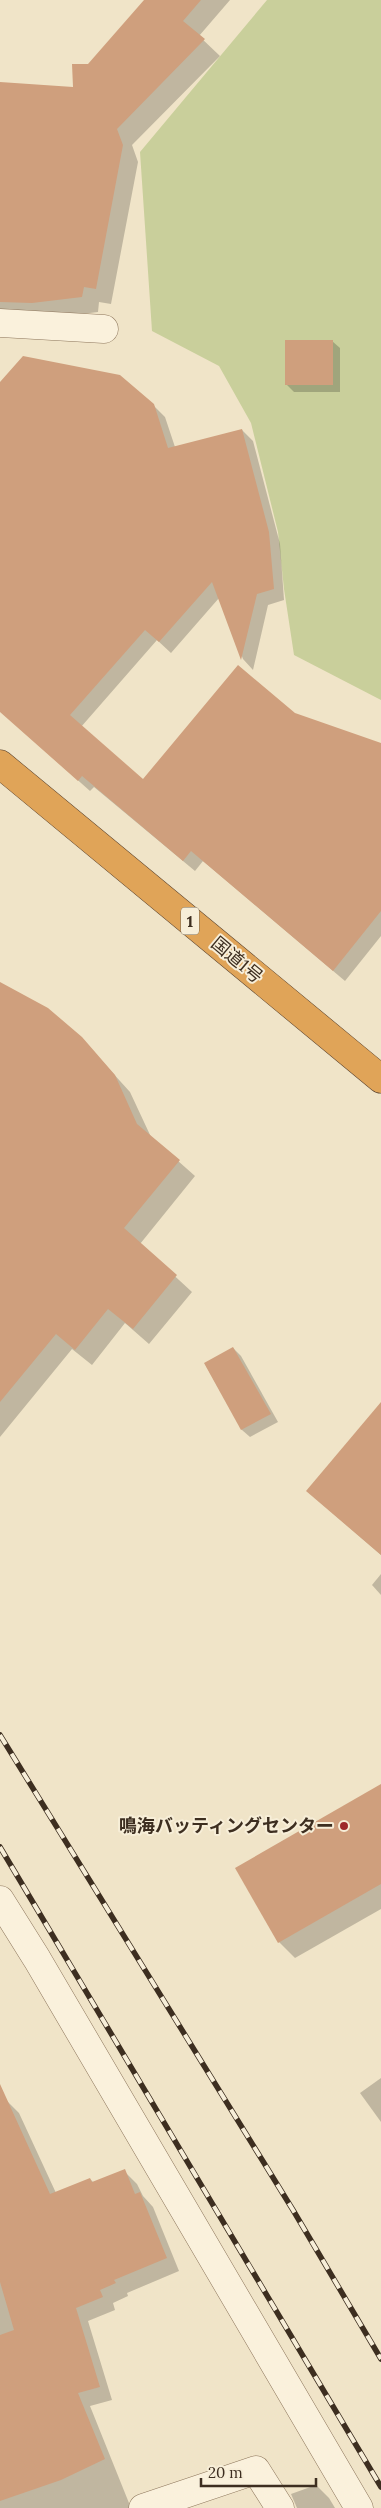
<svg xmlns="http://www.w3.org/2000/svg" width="381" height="2508" font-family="Lora,'Noto Sans JP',serif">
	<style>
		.green { fill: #c9cf9b }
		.shadow { fill: #0003 }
		.building { fill: #cf9f7d }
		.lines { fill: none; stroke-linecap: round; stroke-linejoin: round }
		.minor-casing { stroke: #8d765c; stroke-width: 29 }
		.highway-casing { stroke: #5b4430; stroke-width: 29 }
		.minor { stroke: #faf1dc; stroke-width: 28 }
		.highway { stroke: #e0a458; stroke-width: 28 }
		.rail-casing { stroke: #3d2e20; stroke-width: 5.5 }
		.rail { stroke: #f7eed8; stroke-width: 4; stroke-dasharray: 11; stroke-linecap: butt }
		.poi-dot { fill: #9e2a2b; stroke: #f7eed8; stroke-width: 2 }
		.labels { text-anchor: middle; stroke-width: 4; stroke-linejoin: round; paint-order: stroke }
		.shield { fill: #f7eed8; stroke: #756857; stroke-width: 1 }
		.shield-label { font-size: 16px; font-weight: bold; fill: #3d2e20 }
		.street-label { font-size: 18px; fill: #3d2e20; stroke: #f7eed8 }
		.poi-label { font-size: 18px; font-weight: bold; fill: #3d2e20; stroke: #f7eed8; text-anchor: end }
	</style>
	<rect width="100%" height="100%" fill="#f0e4c8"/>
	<path class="green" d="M267,0H381V700L294,655L284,589L278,532L251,423L219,366L152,331L140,152Z"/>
	<g class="shadow">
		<path d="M146,0H230L199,36L220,56L132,145L138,162L111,304L99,302L98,312L49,318L0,317V134L74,89L88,66Z"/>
		<path d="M332,341L340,348V392H294L286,384Z"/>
		<path d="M0,384L153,405L165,417L175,447L242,430L253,441L280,544L284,600L268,605L253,670L243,659L219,598L171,653L157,640L81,727L143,781L294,714L381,745V936L345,981L203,861L195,871L94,787L90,791L0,711Z"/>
		<path d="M0,985L81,1038L130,1092L151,1137L195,1176L140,1244L192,1292L149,1344L125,1323L92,1365L72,1349L0,1437Z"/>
		<path d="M233,1348L241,1356L278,1422L250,1437L242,1430L205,1364Z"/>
		<path d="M381,1405V1555L307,1491Z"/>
		<path d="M381,1574V1595L372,1585Z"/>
		<path d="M381,1786V1909L295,1958L279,1942Z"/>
		<path d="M381,2078V2122L360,2093Z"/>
		<path d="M6,2100L19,2113L56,2193L90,2179L94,2183L124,2171L137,2184L143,2196L153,2207L179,2271L127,2293L128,2296L113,2303L115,2310L88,2321L112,2400L90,2406L131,2508H0V2103Z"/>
		<path d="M316,2485L329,2498L335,2508H297L291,2494Z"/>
	</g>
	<g class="building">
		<path d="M144,0H201L183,21L205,39L117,129L123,145L96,289L84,287L82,297L32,303L0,302V82L73,87L72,64H88Z"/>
		<rect x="285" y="340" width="48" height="45"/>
		<path d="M23,356L120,375L154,404L168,448L242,429L269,532L274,589L257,594L241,660L212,582L159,642L145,630L70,715L143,779L238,665L295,713L381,743V911L333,971L191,851L183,861L82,776L78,781L0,712V382Z"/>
		<path d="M0,982L48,1008L82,1037L115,1075L137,1124L180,1160L124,1228L177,1275L133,1329L108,1309L75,1350L56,1334L0,1402Z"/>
		<path d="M233,1347L271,1414L241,1430L204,1363Z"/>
		<path d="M381,1402V1555L306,1491Z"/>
		<path d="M381,1784V1884L278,1943L235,1868Z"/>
		<path d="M0,2084L50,2194L90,2178L92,2182L125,2169L135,2194L140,2192L167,2258L114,2280L116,2283L100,2290L103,2297L76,2308L100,2387L78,2393L105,2459L61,2480L0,2501V2335L14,2330L0,2282Z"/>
	</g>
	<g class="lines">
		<defs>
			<g id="minor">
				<path d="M0,323L104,329"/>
				<path d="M0,1900L37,1959L359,2508"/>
				<path d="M143,2508L256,2470L280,2508"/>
			</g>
			<path id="highway" d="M0,764L381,1079"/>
		</defs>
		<use href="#minor" class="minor-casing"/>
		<use href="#highway" class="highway-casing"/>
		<use href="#minor" class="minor"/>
		<use href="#highway" class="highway"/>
		<defs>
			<g id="rail">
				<path d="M0,1735L293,2210L381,2359"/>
				<path d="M0,1847L381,2487"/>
			</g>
		</defs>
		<use href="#rail" class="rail-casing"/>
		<use href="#rail" class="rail"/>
	</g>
	<circle class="poi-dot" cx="344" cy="1826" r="5"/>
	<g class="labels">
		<rect class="shield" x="181" y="907.5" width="18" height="27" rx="4"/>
		<g class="shield-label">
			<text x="190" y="927">1</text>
		</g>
		<g class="street-label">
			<text transform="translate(237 960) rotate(40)" y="6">国道1号</text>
		</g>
		<g class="poi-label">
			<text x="334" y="1832">鳴海バッティングセンター</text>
		</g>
	</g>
	<path d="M201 2478v8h115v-8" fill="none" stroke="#3d2e20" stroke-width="2.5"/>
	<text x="208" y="2478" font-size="15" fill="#3d2e20" stroke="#f7eed8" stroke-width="4" paint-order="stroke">20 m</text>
</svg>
